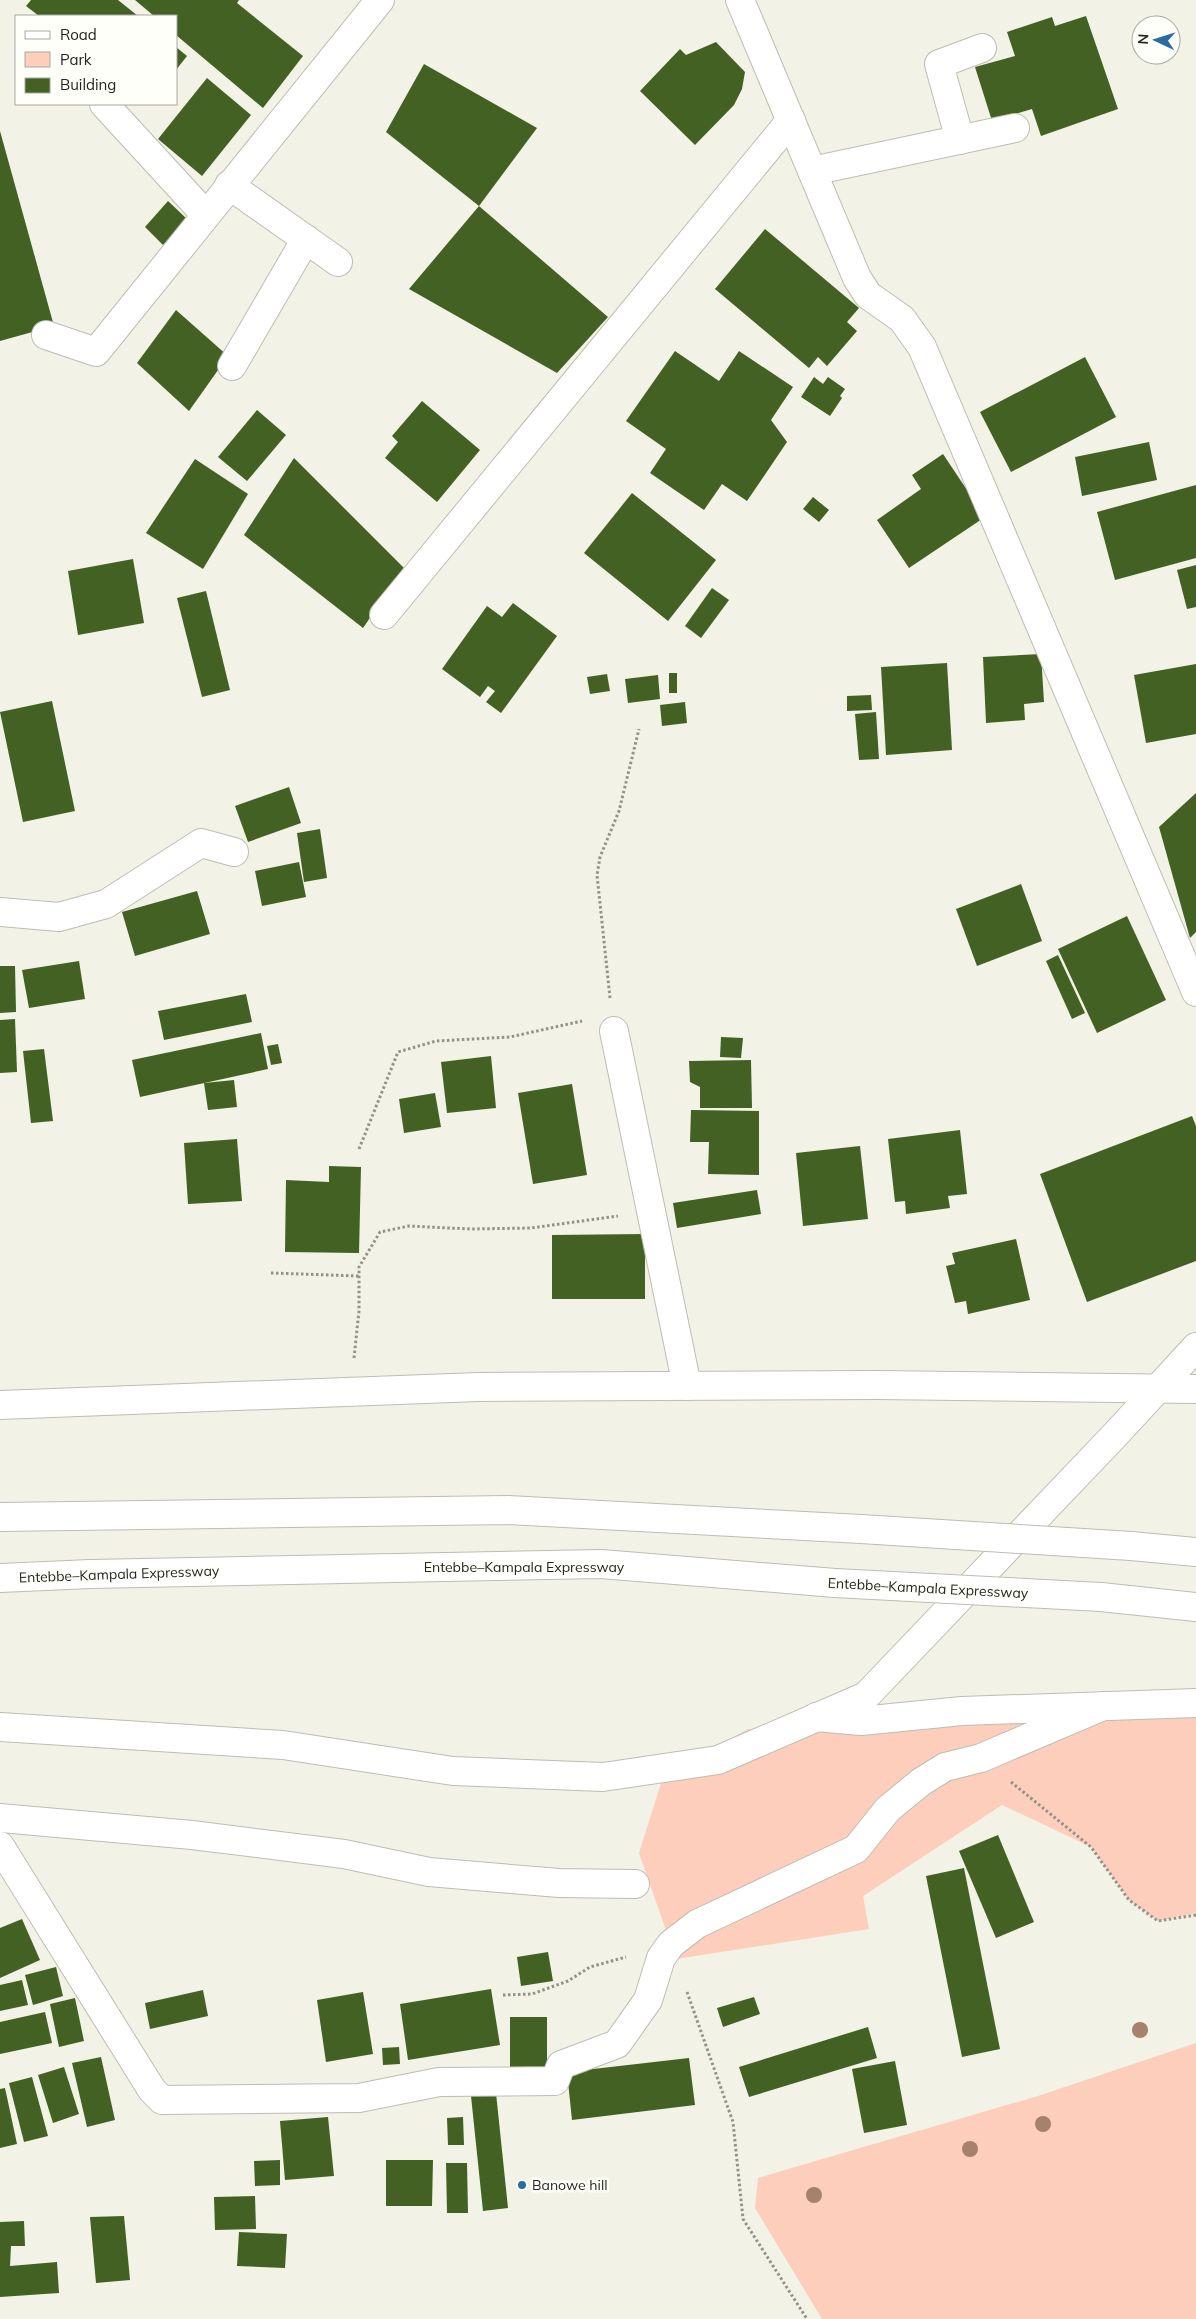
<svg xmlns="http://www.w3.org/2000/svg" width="1196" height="2319" font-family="Mulish,sans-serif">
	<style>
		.green { fill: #fccebb }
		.building { fill: #436123 }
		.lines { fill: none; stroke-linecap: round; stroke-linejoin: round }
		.street-casing { stroke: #bebdb2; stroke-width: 30 }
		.secondary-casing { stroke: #bebdb2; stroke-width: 30 }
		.highway-casing { stroke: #bebdb2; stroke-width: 30 }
		.path { stroke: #93928a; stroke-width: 3; stroke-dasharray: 2.5 2.5; stroke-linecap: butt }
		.street { stroke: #fff; stroke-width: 28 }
		.secondary { stroke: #fff; stroke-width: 28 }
		.highway { stroke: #fff; stroke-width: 28 }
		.highway-bridge-casing { stroke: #bebdb2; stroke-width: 30; stroke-linecap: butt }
		.highway-bridge { stroke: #fff; stroke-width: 28 }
		.tree { fill: #a58269 }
		.poi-dot { fill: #296ca2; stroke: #fffffa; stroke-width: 2 }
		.labels { text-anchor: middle; stroke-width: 5; stroke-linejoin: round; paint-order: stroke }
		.street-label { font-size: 14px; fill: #252420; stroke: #fffffa }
		.poi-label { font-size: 14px; fill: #252420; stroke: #fffffa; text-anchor: start }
	</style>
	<rect width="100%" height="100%" fill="#f3f2e6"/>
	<g class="green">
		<path d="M1196,1709V1913L1158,1921L1129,1900L1091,1847L1002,1805L863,1896L869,1929L676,1959L639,1853L663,1777L748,1729Z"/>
		<path d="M1196,2043V2319H822L755,2208L758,2178L1038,2096Z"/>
	</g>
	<g class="building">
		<path d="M31,0H118L138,16H39L26,6Z"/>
		<path d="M135,0H239L237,3L303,56L263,108L176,35V16H154Z"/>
		<path d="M1086,16L1118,109L1041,136L1032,109L992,121L975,67L1015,56L1007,32L1052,17L1055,26Z"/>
		<path d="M716,42L745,72L742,89L734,105L695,145L640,91L680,49L686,55Z"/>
		<path d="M176,47L187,56L176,70Z"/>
		<path d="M424,64L537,128L479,206L608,317L557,373L409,289L479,206L386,132Z"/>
		<path d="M207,78L251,115L202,176L158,139Z"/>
		<path d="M0,131L54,326L0,341Z"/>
		<path d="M168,201L187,219L163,245L145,227Z"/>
		<path d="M765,229L859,308L847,322L857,331L827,366L818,357L809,368L715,289Z"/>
		<path d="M176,310L228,356L189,411L137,363Z"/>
		<path d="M675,351L719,381L739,351L793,387L771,420L787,442L747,501L722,484L704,510L650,473L666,449L626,421Z"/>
		<path d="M1085,357L1116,417L1011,472L980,412Z"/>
		<path d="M814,377L823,384L828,377L845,389L840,396L842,398L830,416L801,397Z"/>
		<path d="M422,401L480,450L437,502L385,458L398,442L392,436Z"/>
		<path d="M257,410L286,435L247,481L218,457Z"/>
		<path d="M1149,442L1157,480L1082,496L1075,457Z"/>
		<path d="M943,454L985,517L909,568L877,520L921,489L912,475Z"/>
		<path d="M294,458L404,568L363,628L244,535Z"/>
		<path d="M195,459L248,494L203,569L146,533Z"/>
		<path d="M1196,485V558L1115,580L1097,512Z"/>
		<path d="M632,493L716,560L668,621L584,553Z"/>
		<path d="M813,497L829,510L819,522L803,509Z"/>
		<path d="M133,559L144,623L78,635L68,571Z"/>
		<path d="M1196,565V607L1187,609L1177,570Z"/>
		<path d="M712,588L729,600L701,638L685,626Z"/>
		<path d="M206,591L230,690L202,697L177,598Z"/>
		<path d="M513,603L557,636L501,713L486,702L495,691L488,686L480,697L442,669L487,606L502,617Z"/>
		<path d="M1041,654L1044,702L1024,704L1025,720L986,723L983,657Z"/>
		<path d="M947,663L952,750L886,755L881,667Z"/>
		<path d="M1196,664V734L1146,743L1134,675Z"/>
		<rect x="669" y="673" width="8" height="20"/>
		<path d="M607,674L610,691L590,694L587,677Z"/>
		<path d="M658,675L660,699L628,703L625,679Z"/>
		<path d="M871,695L872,710L847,711V696Z"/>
		<path d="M52,701L75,811L23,822L0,712Z"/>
		<path d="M685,702L687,723L662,726L660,705Z"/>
		<path d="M876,712L879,759L859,760L855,714Z"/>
		<path d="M289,787L301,823L248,842L235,806Z"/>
		<path d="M1196,793V932L1190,938L1159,827Z"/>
		<path d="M320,829L327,878L304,882L297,833Z"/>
		<path d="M299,862L306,897L262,906L255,871Z"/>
		<path d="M1021,884L1042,941L977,966L956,909Z"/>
		<path d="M197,891L210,934L135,956L122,912Z"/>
		<path d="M1127,916L1166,1000L1097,1033L1058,949Z"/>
		<path d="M1058,955L1085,1013L1072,1019L1046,961Z"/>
		<path d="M79,961L85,999L29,1008L22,970Z"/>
		<path d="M0,966H15L16,1012L0,1013Z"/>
		<path d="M246,994L252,1022L164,1040L158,1011Z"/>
		<path d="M15,1019L17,1072L0,1073V1020Z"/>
		<path d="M261,1033L268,1069L140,1097L132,1060Z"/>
		<path d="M721,1037L743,1038L741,1058L720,1057Z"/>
		<path d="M278,1044L282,1063L271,1065L267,1046Z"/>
		<path d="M44,1049L53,1121L31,1123L23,1051Z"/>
		<path d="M491,1056L496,1108L447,1113L441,1062Z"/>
		<path d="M751,1060L752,1108H700V1087L690,1082L689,1061Z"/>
		<path d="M234,1080L237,1107L208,1110L204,1083Z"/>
		<path d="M572,1084L587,1175L533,1184L518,1093Z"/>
		<path d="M435,1093L441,1127L404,1133L399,1099Z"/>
		<path d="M691,1110L759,1111V1175L708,1174L709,1142H690Z"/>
		<path d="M1192,1116L1196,1126V1261L1087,1302L1040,1174Z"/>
		<path d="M960,1130L967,1194L948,1196L950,1208L906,1214L905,1201L895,1202L888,1139Z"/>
		<path d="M237,1139L242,1201L188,1204L184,1143Z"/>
		<path d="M860,1146L868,1219L803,1226L796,1153Z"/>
		<path d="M329,1166L361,1167L359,1253L285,1252L286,1180L329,1182Z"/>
		<path d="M757,1190L761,1214L677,1228L673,1203Z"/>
		<path d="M645,1234V1299H552V1235Z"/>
		<path d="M1016,1239L1030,1300L968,1314L966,1301L955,1303L946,1266L955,1264L952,1253Z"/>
		<path d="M998,1835L1034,1922L996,1938L959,1851Z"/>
		<path d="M964,1868L1000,2049L962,2057L926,1876Z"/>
		<path d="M22,1919L40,1960L0,1978V1928Z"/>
		<path d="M548,1952L553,1981L521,1986L517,1957Z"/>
		<path d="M56,1967L63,1996L33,2005L25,1975Z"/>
		<path d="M22,1980L28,2005L0,2011V1985Z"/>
		<path d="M491,1989L500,2045L408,2060L400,2004Z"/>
		<path d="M203,1990L208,2016L150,2029L145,2003Z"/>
		<path d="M363,1992L373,2054L326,2062L317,2000Z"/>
		<path d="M754,1997L760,2014L723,2027L717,2008Z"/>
		<path d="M75,1998L84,2041L59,2047L50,2004Z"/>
		<path d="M45,2012L52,2043L0,2054V2022Z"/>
		<rect x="510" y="2017" width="37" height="56"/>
		<path d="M868,2027L877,2058L749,2097L739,2067Z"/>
		<path d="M399,2047L400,2064L383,2065L382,2048Z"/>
		<path d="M101,2057L115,2120L87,2127L72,2063Z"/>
		<path d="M689,2058L695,2105L572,2120L567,2072Z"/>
		<path d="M895,2061L907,2125L864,2133L852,2069Z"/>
		<path d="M64,2067L79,2114L53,2123L38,2075Z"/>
		<path d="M32,2077L48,2136L24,2142L9,2083Z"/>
		<path d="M5,2088L17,2144L0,2148V2089Z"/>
		<path d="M496,2093L508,2208L483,2211L471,2096Z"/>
		<path d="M328,2117L334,2176L285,2180L280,2121Z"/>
		<path d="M463,2117L464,2145H448L447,2118Z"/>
		<path d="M280,2160V2185L255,2186L254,2161Z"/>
		<path d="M386,2160H433L432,2206H386Z"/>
		<path d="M446,2163H467L468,2213H447Z"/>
		<path d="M255,2196L256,2229L215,2230L214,2197Z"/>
		<path d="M124,2216L130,2280L96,2283L90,2217Z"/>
		<path d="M24,2221L25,2246H11L10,2266L57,2262L59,2293L0,2297V2222Z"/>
		<path d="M239,2232L287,2234L285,2268L237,2266Z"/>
	</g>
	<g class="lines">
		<defs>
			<g id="street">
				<path d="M740,0L857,278L868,295L902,319L922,347L1196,992"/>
				<path d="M104,104L205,214"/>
				<path d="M960,140L939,64L982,48"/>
				<path d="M812,171L1015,128"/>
				<path d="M229,185L338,262"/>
				<path d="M46,335L96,352L380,0"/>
				<path d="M232,366L306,239"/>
				<path d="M384,615L791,120"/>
				<path d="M0,912L59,917L106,904L201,843L234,852"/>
				<path d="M614,1031L687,1386"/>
				<path d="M0,1405L478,1387L877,1385L1196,1389"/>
				<path d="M816,1717L861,1721L962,1711L1196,1703"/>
				<path d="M0,1818L192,1835L344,1854L429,1872L559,1883L635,1884"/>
				<path d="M0,1846L152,2090L162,2100L359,2098L439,2082L555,2081L561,2065L617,2044L648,2000L661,1958L671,1944L697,1924L856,1849L888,1809L921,1782L945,1767L981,1758L1103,1706"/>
			</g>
			<path id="secondary" d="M0,1727L283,1745L453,1771L603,1777L718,1760L866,1696L1115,1435L1196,1347"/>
			<g id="highway">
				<path d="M0,1517L508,1510L861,1529"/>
				<path d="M1131,1546L1196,1552"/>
				<path d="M0,1578L90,1574L601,1564L835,1583"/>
				<path d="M1101,1597L1196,1607"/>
			</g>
		</defs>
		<use href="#street" class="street-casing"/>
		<use href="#secondary" class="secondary-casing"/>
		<use href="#highway" class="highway-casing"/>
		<g class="path">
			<path d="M610,998L597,875L600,857L619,811L639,729"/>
			<path d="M359,1149L398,1052L436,1041L510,1037L582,1021"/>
			<path d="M271,1273L359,1276"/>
			<path d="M354,1358L359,1311V1267L380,1232L409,1226L470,1229L531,1228L618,1216"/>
			<path d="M1011,1782L1091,1847L1129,1900L1158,1921L1196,1915"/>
			<path d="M687,1992L733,2122L743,2219L807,2319"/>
			<path d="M503,1995L532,1994L568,1981L590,1967L626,1957"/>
		</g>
		<use href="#street" class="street"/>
		<use href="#secondary" class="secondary"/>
		<use href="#highway" class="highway"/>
		<defs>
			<g id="highway-bridge">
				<path d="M861,1529L1131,1546"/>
				<path d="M835,1583L1101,1597"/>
			</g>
		</defs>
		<use href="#highway-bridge" class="highway-bridge-casing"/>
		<use href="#highway-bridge" class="highway-bridge"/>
	</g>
	<g class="tree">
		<circle cx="1140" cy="2030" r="8"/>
		<circle cx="1043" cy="2124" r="8"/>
		<circle cx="970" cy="2149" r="8"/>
		<circle cx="814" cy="2195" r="8"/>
	</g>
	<circle class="poi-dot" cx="522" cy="2185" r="5"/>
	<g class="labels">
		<g class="street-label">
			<text x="524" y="1572">Entebbe–Kampala Expressway</text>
			<text transform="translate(119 1574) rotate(-2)" y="5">Entebbe–Kampala Expressway</text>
			<text transform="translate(928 1588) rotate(3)" y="5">Entebbe–Kampala Expressway</text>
		</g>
		<g class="poi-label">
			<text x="532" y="2190">Banowe hill</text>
		</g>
	</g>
	<rect x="15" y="15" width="162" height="90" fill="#fffffa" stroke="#a8a7a3"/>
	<rect x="25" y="31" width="25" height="8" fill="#ffffff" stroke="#a8a7a3"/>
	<text x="60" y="40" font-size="15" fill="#252420">Road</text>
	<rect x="25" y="52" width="25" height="15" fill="#fccebb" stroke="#a8a7a3"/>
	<text x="60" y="65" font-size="15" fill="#252420">Park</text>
	<rect x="25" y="78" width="25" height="15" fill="#436123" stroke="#a8a7a3"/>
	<text x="60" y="90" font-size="15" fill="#252420">Building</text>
	<g transform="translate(1156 40) rotate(274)"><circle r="24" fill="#fffffa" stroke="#a8a7a3"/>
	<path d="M0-4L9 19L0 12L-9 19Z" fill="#296ca2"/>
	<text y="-8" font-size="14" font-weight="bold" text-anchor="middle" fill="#252420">N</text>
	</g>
</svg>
